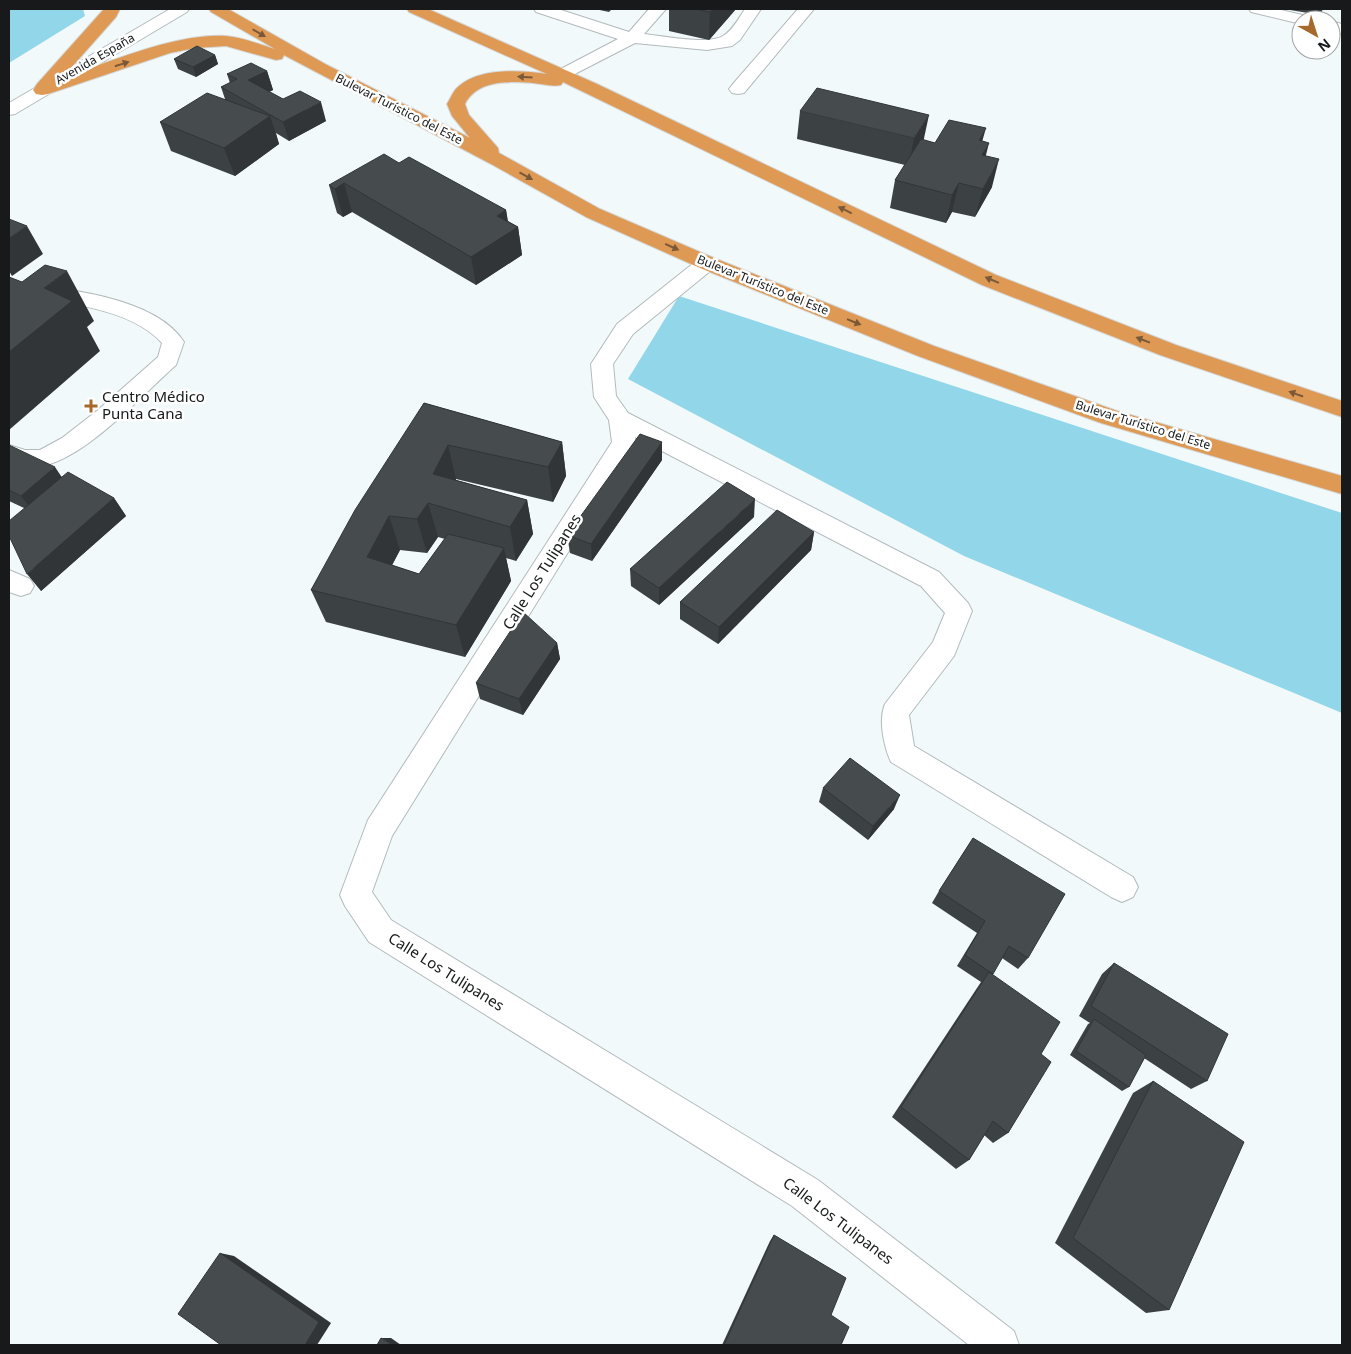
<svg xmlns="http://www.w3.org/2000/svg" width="1351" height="1354" font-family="'Noto Sans',sans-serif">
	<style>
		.green { fill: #92d6e9 }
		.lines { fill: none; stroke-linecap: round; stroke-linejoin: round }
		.minor-casing { stroke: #b3babc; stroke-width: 2 }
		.highway-casing { stroke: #d5d6d6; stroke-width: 2 }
		.minor { fill: #fff; fill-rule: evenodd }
		.highway { fill: #de9955; fill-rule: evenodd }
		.wall { fill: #3c4143; fill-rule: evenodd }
		.shaded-wall { fill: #313537 }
		.building { fill: #464c4e; stroke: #313537 }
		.oneway { fill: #7a5938 }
		.poi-dot { fill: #a5692b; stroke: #fff; stroke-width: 2 }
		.labels { text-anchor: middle; stroke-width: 5; stroke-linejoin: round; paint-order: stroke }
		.far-street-label { font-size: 12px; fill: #17191a; stroke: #fff }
		.poi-label { font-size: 15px; fill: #17191a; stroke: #fff; text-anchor: start }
		.street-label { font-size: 15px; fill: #17191a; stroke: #fff }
	</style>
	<rect width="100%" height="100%" fill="#f2f9fb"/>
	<g class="green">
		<path d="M9,9H83L85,16L9,63Z"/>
		<path d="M679,296L1342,513V713L964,556L628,379Z"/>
	</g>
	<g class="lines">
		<defs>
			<g id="minor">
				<path d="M170,9H189L187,12L15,114L9,115V103Z"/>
				<path d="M534,9H558L629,32L649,9H666L644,34C663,36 708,45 723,36C732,31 739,18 745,9H761L740,40L732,46L707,50L635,43L563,80L557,79L554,75L557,71L618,39L536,12Z"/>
				<path d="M798,9H814L744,93L738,94L732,93L729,89L732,85Z"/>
				<path d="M1249,9H1277L1311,17L1313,20H1301V24L1251,12Z"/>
				<path d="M1331,21L1342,24V34L1331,31Z"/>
				<path d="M707,257L714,258L717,263L714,268L633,334L613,364L616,396L628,413L939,572L968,603L972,611L954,656L909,715L914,746L1133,877L1138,887L1133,897L1122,902L1111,897L891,762C884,747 878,720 885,704L933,642L945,613L921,586L635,437L636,443L632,449L392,836L372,892L391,920L818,1180L1014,1331L1019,1345H969L792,1206L369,942L345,906L340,895L368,820L612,442L609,420L594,397L591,364L617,324L700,258Z"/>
				<path d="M9,286C57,285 156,297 184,342L176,365C141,396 88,456 43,466C31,469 20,466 9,462V445L25,450H40L62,438L98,410L158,357L162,343C130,307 54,299 9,300Z"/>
				<path d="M9,570L30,579L34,586L30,593L21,596L9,592Z"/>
			</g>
			<path id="highway" d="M104,9H120L116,17L62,78C110,62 176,33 226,36C242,37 260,45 275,49L211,12L209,9H228L327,65L470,138L452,116L447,104C450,99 452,94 455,90C475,67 520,70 547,74L409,12L407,9H428L597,84L996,275L1176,345L1342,401V417L1160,355L982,285L563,82L561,85C552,87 543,84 533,83C509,81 477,80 465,104L469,115L498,148L499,153L600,209L714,258L934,346L1117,411L1342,476V494L1101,423L918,356L700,268L586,217L491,164L284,55L282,59L276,60L226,46L195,48L170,53L48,94L42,95L36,94L33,90L37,84Z"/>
		</defs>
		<use href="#minor" class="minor-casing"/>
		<use href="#highway" class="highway-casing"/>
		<use href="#minor" class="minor"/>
		<use href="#highway" class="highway"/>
	</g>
	<g class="wall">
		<path d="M595,9H612L609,12Z"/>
		<path d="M669,9H736L709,40L669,31Z"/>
		<path d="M1290,9H1323L1320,15L1290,10Z"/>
		<path d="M215,55L218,64L196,77L178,69L174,59Z"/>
		<path d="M267,71L273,90L269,92L326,121L289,141L276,133L279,144L235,176L171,151L160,122L225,99L221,87L230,83L227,74Z"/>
		<path d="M800,111L935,143L982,141L992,187L975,217L952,212L946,223L890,208L895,180L905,165L797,139Z"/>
		<path d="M399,163L506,210L508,221L518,227L522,255L476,285L352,212L343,217L337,213L329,185Z"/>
		<path d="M424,403L562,442L566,476L553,502L456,479V480L527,500L533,534L516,561L506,558L511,581L465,657L326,622L311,590ZM438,537L445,539L419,574L392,565L400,550L427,553Z"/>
		<path d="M662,442V460L592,561L570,553L567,535Z"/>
		<path d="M9,445L62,477L114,498L126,516L41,591L24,508L9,501Z"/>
		<path d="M754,517L659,605L631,586L630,569Z"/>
		<path d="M814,532L811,550L718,644L680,619V602Z"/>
		<path d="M557,643L560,659L523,715L480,699L476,683Z"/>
		<path d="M823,788L894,809L868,840L819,802Z"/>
		<path d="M973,838L1028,958L1018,969L1002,958L992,974L1041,1054L1008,1133L993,1143L984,1135L969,1160L956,1169L892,1117L977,988L981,982L957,966L977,933L932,903L939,891Z"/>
		<path d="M1114,963L1207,1081L1191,1089L1144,1058L1129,1087L1122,1091L1070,1055L1088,1024L1090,1023L1079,1016L1102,974Z"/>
		<path d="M1153,1081L1169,1310L1146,1313L1055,1243L1133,1093Z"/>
		<path d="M774,1235L841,1345H722L770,1241Z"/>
	</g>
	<g class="shaded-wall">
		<path d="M713,9H736L709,40L710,12Z"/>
		<path d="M215,55L218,64L196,77L193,67Z"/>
		<path d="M267,71L273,90L254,99L248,80Z"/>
		<path d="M321,102L326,121L289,141L283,122Z"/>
		<path d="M929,115L923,143L909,166L914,138Z"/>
		<path d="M270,116L279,144L235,176L224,148Z"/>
		<path d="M986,128L978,156L979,140Z"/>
		<path d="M989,143L982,171V155Z"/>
		<path d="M999,159L992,187L975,217L983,189Z"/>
		<path d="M344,183L352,212L343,217L335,189Z"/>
		<path d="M959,183L952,212L946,223L952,195Z"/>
		<path d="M506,210L509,233L518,227L522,255L476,285L471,257L497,216Z"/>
		<path d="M27,226L43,254L12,276L9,271V238Z"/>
		<path d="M67,271L94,321L87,327L100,351L9,430V352L44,288Z"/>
		<path d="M562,442L566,476L553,502L548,467Z"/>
		<path d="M662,442V460L592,561L591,544Z"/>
		<path d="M448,445L456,479L443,508L433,474Z"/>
		<path d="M55,467L67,485L35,514L21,496Z"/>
		<path d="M114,498L126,516L41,591L27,574Z"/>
		<path d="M755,499L754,517L659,605V588Z"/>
		<path d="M527,500L533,534L516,561L510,527Z"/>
		<path d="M428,503L438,537L427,553L417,519Z"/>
		<path d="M389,516L400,550L379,590L367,557Z"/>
		<path d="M814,532L811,550L718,644L719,627Z"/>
		<path d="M504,548L511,581L465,657L456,625Z"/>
		<path d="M557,643L560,659L523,715L519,699Z"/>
		<path d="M900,795L894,809L868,840L873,826Z"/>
		<path d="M220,1253L234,1256L331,1323L317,1345H305Z"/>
		<path d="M381,1338H391L401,1345H392Z"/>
	</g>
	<g class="building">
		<path d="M694,9H713L710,12Z"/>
		<path d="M197,46L215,55L193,67L174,59Z"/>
		<path d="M251,63L267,71L248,80L283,99L300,91L321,102L283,122L221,87L237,79L227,74Z"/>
		<path d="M817,88L929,115L914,138L800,111Z"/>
		<path d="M207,93L270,116L224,148L160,122Z"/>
		<path d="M949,120L986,128L979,140L989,143L982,155L999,159L983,189L959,183L952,195L895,180L921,139L935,143Z"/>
		<path d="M384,154L399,163L409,157L506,210L497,216L518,227L471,257L344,183L335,189L329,185Z"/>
		<path d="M9,219L27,226L9,238Z"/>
		<path d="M45,265L67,271L44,288L72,301L9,352V277L22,282Z"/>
		<path d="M424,403L562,442L548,467L448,445L433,474L527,500L510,527L428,503L417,519L389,516L367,557L419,574L448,534L504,548L456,625L311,590L355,510Z"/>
		<path d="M640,434L662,442L591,544L567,535Z"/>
		<path d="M9,445L55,467L21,496L9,490Z"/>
		<path d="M68,472L114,498L27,574L9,536V521Z"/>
		<path d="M727,482L755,499L659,588L630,569Z"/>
		<path d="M777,510L814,532L719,627L680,602Z"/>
		<path d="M523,612L557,643L519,699L476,683Z"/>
		<path d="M850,758L900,795L873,826L823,788Z"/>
		<path d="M973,838L1065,894L1028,958L1009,946L993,974L965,955L985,921L939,891Z"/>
		<path d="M1114,963L1228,1034L1207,1081L1091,1006Z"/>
		<path d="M989,972L1060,1022L1041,1054L1051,1062L1008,1133L993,1121L969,1160L901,1107Z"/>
		<path d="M1094,1019L1146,1055L1129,1087L1076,1051Z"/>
		<path d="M1153,1081L1244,1142L1169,1310L1073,1238Z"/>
		<path d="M774,1235L846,1278L831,1315L849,1327L841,1345H724Z"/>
		<path d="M220,1253L319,1322L305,1345H221L178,1314Z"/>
		<path d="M381,1338L392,1345H377Z"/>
	</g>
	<defs><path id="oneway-solid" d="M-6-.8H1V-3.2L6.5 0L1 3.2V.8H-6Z" transform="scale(1.25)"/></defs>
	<g class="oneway">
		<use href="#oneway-solid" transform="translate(259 33) rotate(30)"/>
		<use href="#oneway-solid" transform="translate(122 64) rotate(-18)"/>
		<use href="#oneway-solid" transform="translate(525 77) rotate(-177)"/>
		<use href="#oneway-solid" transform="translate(526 176) rotate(29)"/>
		<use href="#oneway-solid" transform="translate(845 210) rotate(-154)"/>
		<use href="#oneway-solid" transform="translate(672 247) rotate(24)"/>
		<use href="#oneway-solid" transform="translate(992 280) rotate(-157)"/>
		<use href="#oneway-solid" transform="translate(854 322) rotate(22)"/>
		<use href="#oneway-solid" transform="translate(1143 340) rotate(-159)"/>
		<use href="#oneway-solid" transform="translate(1296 394) rotate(-161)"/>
	</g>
	<path class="poi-dot" d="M88.5 398.5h5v5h5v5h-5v5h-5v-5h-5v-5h5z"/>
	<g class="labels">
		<g class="far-street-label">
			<text transform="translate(95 59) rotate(-30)" y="4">Avenida España</text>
			<text transform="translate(399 109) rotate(27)" y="4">Bulevar Turístico del Este</text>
			<text transform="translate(763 285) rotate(22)" y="4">Bulevar Turístico del Este</text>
			<text transform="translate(1143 425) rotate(17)" y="4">Bulevar Turístico del Este</text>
		</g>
		<g class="poi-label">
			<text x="102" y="402">Centro Médico<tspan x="102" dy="17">Punta Cana</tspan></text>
		</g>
		<g class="street-label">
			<text transform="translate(542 572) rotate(-58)" y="5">Calle Los Tulipanes</text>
			<text transform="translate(446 972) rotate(32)" y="5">Calle Los Tulipanes</text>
			<text transform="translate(838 1221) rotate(37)" y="5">Calle Los Tulipanes</text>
		</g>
	</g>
	<rect width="1351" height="1354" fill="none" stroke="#17191a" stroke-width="20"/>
	<g transform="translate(1316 35) rotate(141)"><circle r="24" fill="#ffffff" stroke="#a2a3a3"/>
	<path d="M0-4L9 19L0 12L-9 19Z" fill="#a5692b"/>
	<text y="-8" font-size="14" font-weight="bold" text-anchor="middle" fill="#17191a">N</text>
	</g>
</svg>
